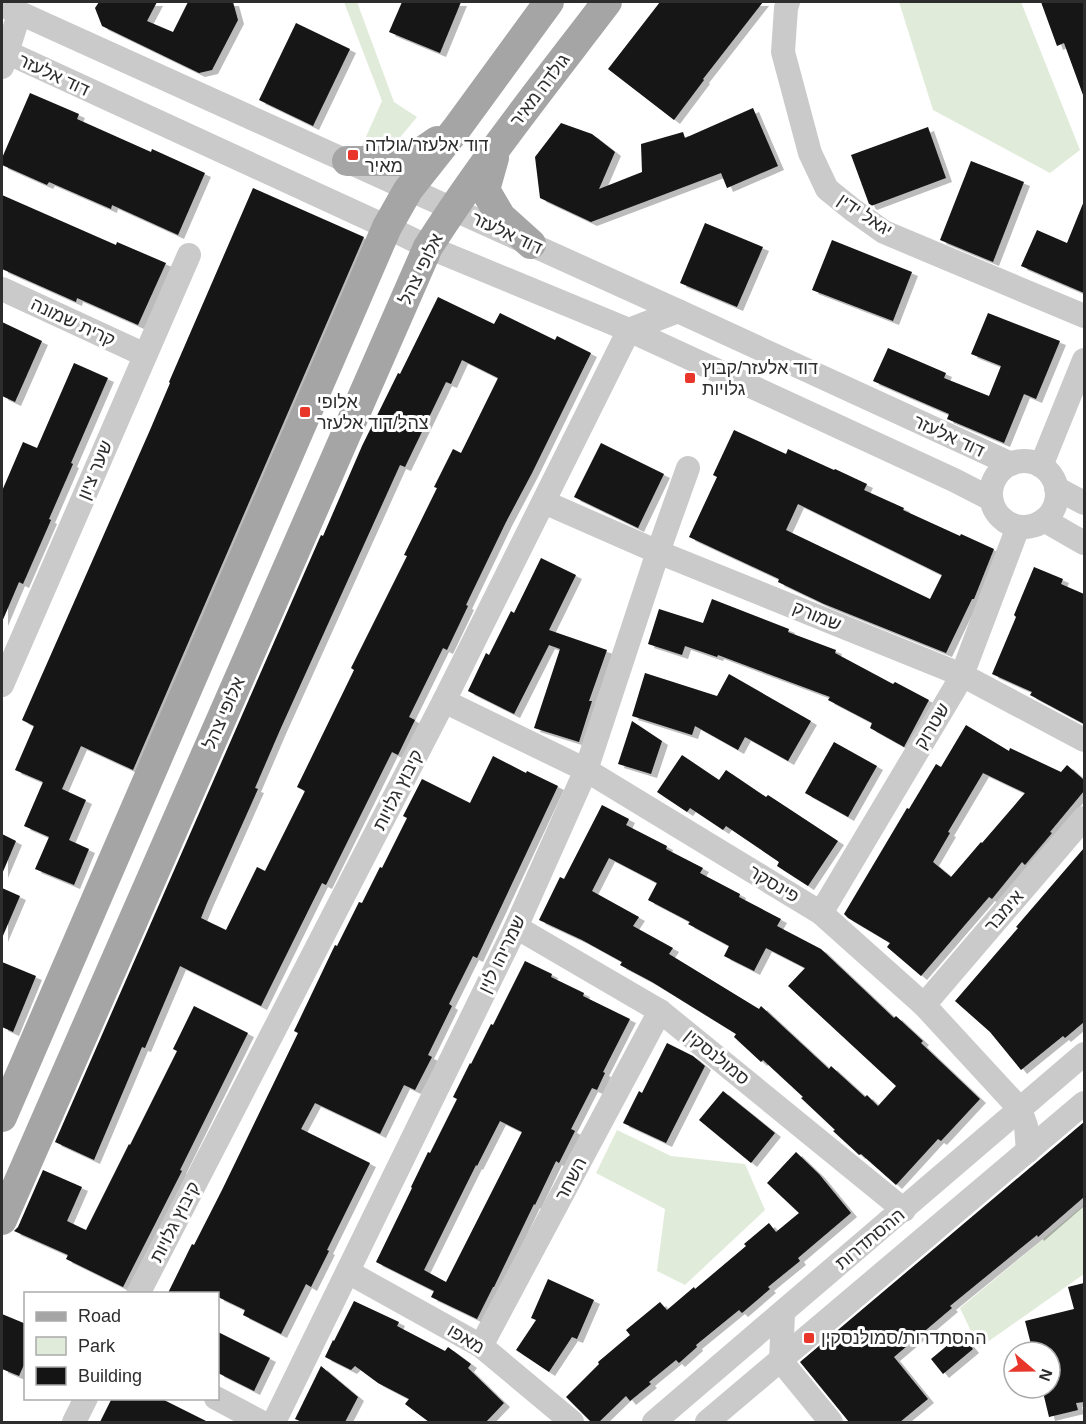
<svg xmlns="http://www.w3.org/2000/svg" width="1086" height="1424" font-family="Arial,Heebo,sans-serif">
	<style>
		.green { fill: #e1ebda }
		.building { fill: #141414; fill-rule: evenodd; filter: url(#shadow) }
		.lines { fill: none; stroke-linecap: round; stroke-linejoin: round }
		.minor { stroke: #cacaca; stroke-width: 24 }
		.major { stroke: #a5a5a5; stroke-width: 30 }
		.poi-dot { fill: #e8362b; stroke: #fff; stroke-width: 2 }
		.labels { text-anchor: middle; stroke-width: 6; stroke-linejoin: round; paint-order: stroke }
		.street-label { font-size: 18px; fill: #2d2d2d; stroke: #fff }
		.poi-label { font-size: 18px; fill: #2d2d2d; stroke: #fff; text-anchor: start }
	</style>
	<defs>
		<filter id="shadow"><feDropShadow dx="6" dy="4" stdDeviation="0" flood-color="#0004"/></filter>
	</defs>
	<rect width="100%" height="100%" fill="#fff"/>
	<g class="green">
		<path d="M344,2H357L394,102L417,117L383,158L356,159L382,101Z"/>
		<path d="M899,2H1021L1080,150L1050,173L933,110Z"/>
		<path d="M617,1130L671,1156L745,1164L765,1210L685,1285L657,1271L665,1209L596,1173Z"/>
		<path d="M1084,1205V1274L979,1348L960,1308Z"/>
	</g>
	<g class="building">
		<path d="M99,2H157L147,21L173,32L188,2H233L238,20L212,70L199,73L102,26L95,8Z"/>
		<path d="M402,2H461L440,53L389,32Z"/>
		<path d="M660,2H763L703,79L704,80L674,120L608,69Z"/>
		<path d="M1041,2H1084V95H1083L1064,43L1057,46Z"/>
		<path d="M296,23L350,49L313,126L259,100Z"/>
		<path d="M30,93L79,114L77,119L151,152L152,149L205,173L178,235L112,205L111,209L49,182L47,185L2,165V158Z"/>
		<path d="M753,108L778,166L727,188L721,173L591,222L540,198L535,157L561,123L592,134L615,152L599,189L642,172L641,144L683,132L685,138Z"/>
		<path d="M928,127L946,178L871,206L869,204L851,155Z"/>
		<path d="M971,161L1024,182L993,262L940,240Z"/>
		<path d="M253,188L364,237L133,770L81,746L62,789L86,800L69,840L89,849L74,885L35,869L49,837L24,826L43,782L15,770L34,726L22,720L150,430L170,383L169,382Z"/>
		<path d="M2,195L116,245L117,242L166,263L138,325L77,298L76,302L2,269Z"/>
		<path d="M1084,201V293L1021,266L1037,230L1067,243Z"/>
		<path d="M705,223L763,247L737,307L680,283Z"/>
		<path d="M832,240L912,272L893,321L812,290Z"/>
		<path d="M438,297L494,324L500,313L555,340L557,336L591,353L532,473L506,522L466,605L468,606L447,650L443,648L409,717L415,720L398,755L392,752L326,885L322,883L261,1006L180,966L145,1048L142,1047L94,1160L55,1142L321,535L323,536L362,446L398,373L400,374ZM462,360L498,378L461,453L453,449L434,487L437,488L404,555L407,556L351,668L354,670L297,787L305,791L265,871L257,867L226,930L201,918L207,903L258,789L255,788L280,730L400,465L405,467L446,382L451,384Z"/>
		<path d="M988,313L1060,341L1036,399L1024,394L1004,443L947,419L949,414L873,381L888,348L946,373L944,378L989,396L1001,366L971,354Z"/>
		<path d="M2,322L42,341L15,402L2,396Z"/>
		<path d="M74,363L108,378L71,463L73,464L49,519L51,520L23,584L19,582L2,622V491L23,442L37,448Z"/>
		<path d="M734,430L786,454L788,449L834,470L835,469L867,484L864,490L904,508L903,510L960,536L961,534L994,549L974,599H972L946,653L824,604L778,582L779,579L689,537L717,477L713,475ZM798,504L942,575L930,599L786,530Z"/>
		<path d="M601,443L664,474L638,528L574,497Z"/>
		<path d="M541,558L576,575L549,630L607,650L589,701H592L579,742L534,728L560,649L549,645L514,714L468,691L486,653L489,655L511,611L514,613Z"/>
		<path d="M1034,567L1063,579L1061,584L1084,594V724L1030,695L1032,692L992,674L1016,617L1014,615Z"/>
		<path d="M712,599L789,629L788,632L836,650L835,653L893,684L895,682L929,700L904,747L870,728L872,723L828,700L830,697L718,655L717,657L685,646L682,655L648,644L659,609L703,623Z"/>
		<path d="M645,673L717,696L729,674L811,721L788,761L745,737L738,750L695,726L692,735L632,716Z"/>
		<path d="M632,721L662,741L651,774L618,764Z"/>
		<path d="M966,725L1009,751L1010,748L1061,772L1067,765L1084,780V791L1050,832L1052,833L1025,865L1022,862L992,899L989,897L921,976L887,947L890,943L848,918L844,914L907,808L909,809L936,764L941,767ZM983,773L1025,793L982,843L981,842L951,877L933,862L950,833L948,832Z"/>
		<path d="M834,742L877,766L848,817L805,793Z"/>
		<path d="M682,755L719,780L726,770L766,797L768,795L838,841L808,886L777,866L779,862L726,826L723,830L690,808L687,812L657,792Z"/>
		<path d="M493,756L526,773L527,771L558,786L477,958L473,956L449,1004L452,1006L428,1055L432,1057L415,1090L404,1085L380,1134L315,1103L301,1129L370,1163L327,1250L329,1251L311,1287L306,1284L281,1334L243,1315L245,1310L218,1297V1293H168L192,1244L194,1245L222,1190L298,1033L294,1031L335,945L337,946L359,902L362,903L380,867L382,868L407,818L403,816L422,779L470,803Z"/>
		<path d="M602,805L629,819L626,825L667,846L666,849L703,868L700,873L740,894L739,897L781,919L777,926L821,949L894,1018L896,1016L923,1041L921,1043L980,1099L941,1141L938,1139L896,1185L861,1154L859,1155L857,1153L833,1131L835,1130L801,1098L803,1097L763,1060L761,1062L734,1037L736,1034L652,982L620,965L622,962L582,940L539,920L560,877L564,879ZM609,858L657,883L648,900L690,922L688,924L729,946L724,956L754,971L766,948L805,968L788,986L896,1086L878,1106L867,1095L865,1097L831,1066L829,1069L761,1006L759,1009L669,954L673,948L633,926L639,917L592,891Z"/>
		<path d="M2,834L16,841L2,874Z"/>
		<path d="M1084,848V1022L1065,1038L1063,1036L1021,1070L990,1032L955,1001L1018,928L1016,927Z"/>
		<path d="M2,888L20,896L2,938Z"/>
		<path d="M525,961L552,974L551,977L584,993L583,996L630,1019L603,1072L605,1073L597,1090L592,1088L571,1129L575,1131L559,1163L556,1161L535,1205L534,1204L494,1287H493L477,1319L431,1297L434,1291L376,1262L412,1188L411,1187L428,1152L430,1153L457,1099L453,1097L470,1063L471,1064L491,1024L493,1025ZM500,1121L522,1132L446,1282L424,1270L476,1165L477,1166Z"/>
		<path d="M2,962L36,976L13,1032L2,1027Z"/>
		<path d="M194,1006L248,1033L180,1170L182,1171L123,1287L66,1259L68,1255L14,1231L18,1227L43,1170L82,1187L67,1221L86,1230L129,1144L130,1145L177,1051L173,1049Z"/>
		<path d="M667,1043L693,1056L705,1066L666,1143L623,1123L639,1091L642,1093Z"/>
		<path d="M723,1091L775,1133L751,1163L699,1120Z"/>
		<path d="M1084,1122V1197L1038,1237L1037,1235L950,1306L952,1308L894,1357L928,1399L900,1422H849L800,1362Z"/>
		<path d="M796,1152L819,1174L851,1213L798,1258L800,1261L768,1287L770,1289L742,1313L739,1310L696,1345L697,1347L679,1363L676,1360L649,1382L651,1384L630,1401L626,1396L599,1422H591L566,1397L599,1364L598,1362L630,1335L626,1330L660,1302L667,1310L694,1287L695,1289L746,1246L744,1244L769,1223L776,1232L799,1213L767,1183Z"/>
		<path d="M548,1279L594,1300L577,1339L572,1337L549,1372L516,1350L536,1320L531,1318Z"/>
		<path d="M1084,1283V1402L1076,1403L1078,1410L1049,1417L1042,1388H1050V1352H1033L1025,1321L1074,1309L1068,1287Z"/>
		<path d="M354,1301L399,1322L397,1326L445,1351L448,1347L471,1364L468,1368L504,1403L486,1422H429L405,1404L409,1399L378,1383L355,1366L351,1370L325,1357L333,1340L334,1341Z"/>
		<path d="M2,1314L26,1324V1360L19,1376L2,1369Z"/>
		<path d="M218,1332L270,1358L254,1391L218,1373Z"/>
		<path d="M961,1334L973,1349L943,1374L931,1359Z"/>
		<path d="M321,1366L358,1397L345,1422H302L295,1419Z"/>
		<path d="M112,1398H160L208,1422H100Z"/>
	</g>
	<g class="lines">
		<g class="minor">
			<path d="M788,2L786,8L783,52L810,153L827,189L853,210L884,232L1084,316"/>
			<path d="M2,5L678,311L1011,464"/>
			<path d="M2,50L387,227L428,247L629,330L954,480L991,499"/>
			<path d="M2,67L7,53L19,14"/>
			<path d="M2,289L145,355"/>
			<circle cx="1024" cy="494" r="33"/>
			<path d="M1041,466L1084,360"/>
			<path d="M1056,488L1084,503"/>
			<path d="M544,502L658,552L962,675L1084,740"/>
			<path d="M1044,520L1084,543"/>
			<path d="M2,685L189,255"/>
			<path d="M444,701L586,770L821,913L924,1005L1020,1109L1026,1126L1028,1151"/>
			<path d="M821,913L955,688L962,675L1018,527"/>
			<path d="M516,927L660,1011L904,1210"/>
			<path d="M924,1005L1084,818"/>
			<path d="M348,1272L481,1346L572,1422"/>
			<path d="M138,1294L444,701L629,330L678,311"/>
			<path d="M783,1313L781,1361L831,1422"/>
			<path d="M481,1346L660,1011"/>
			<path d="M216,1398L261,1422"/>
			<path d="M74,1422L86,1398"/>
			<path d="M274,1422L516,927L586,770L658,552L688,468"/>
			<path d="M654,1422L1084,1054"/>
			<path d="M707,1422L1084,1103"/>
		</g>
		<g class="major">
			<path d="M494,158L485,190L501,217L531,244"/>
			<path d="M347,161H408L437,141"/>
			<path d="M2,1117L387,227L408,190L457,128L549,2"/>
			<path d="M2,1220L428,247C482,162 546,82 607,2"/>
		</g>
	</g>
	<g class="poi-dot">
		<rect x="347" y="149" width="12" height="12" rx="3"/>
		<rect x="684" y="372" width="12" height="12" rx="3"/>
		<rect x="299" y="406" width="12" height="12" rx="3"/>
		<rect x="803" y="1332" width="12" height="12" rx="3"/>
	</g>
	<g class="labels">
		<g class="street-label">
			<text transform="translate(54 75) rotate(25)" y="6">דוד אלעזר</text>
			<text transform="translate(540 90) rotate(-53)" y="6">גולדה מאיר</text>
			<text transform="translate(865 215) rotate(34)" y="6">יגאל ידין</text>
			<text transform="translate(507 233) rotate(25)" y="6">דוד אלעזר</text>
			<text transform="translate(421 269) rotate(-64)" y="6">אלופי צהל</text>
			<text transform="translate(73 322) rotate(25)" y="6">קרית שמונה</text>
			<text transform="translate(949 436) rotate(25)" y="6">דוד אלעזר</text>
			<text transform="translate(95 470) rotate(-67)" y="6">שער ציון</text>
			<text transform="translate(817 616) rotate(22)" y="6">שמורק</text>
			<text transform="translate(224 713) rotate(-66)" y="6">אלופי צהל</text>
			<text transform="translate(932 726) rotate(-59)" y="6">שטרוק</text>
			<text transform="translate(398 790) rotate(-63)" y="6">קיבוץ גלויות</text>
			<text transform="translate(774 884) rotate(31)" y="6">פינסקר</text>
			<text transform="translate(1004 911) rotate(-49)" y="6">אימבר</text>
			<text transform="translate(502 954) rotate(-64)" y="6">שמריהו לוין</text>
			<text transform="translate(717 1057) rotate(39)" y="6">סמולנסקין</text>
			<text transform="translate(571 1179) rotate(-62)" y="6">השחר</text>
			<text transform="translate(175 1222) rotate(-63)" y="6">קיבוץ גלויות</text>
			<text transform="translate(870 1239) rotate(-40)" y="6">ההסתדרות</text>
			<text transform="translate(466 1339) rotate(31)" y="6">מאפו</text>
		</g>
		<g class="poi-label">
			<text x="365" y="151">דוד אלעזר/גולדה<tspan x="365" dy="21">מאיר</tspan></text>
			<text x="702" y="374">דוד אלעזר/קבוץ<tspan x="702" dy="21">גלויות</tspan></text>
			<text x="317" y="408">אלופי<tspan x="317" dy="21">צהל/דוד אלעזר</tspan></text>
			<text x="821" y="1344">ההסתדרות/סמולנסקין</text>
		</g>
	</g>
	<rect width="1086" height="1424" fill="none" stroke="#2d2d2d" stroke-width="6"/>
	<rect x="24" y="1292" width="195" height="108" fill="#ffffff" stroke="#ababab" stroke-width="1.5"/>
	<rect x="36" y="1312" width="30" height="9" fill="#a5a5a5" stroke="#ababab" stroke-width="1.5"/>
	<text x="78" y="1322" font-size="18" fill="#2d2d2d">Road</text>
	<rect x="36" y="1337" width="30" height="18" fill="#e1ebda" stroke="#ababab" stroke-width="1.5"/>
	<text x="78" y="1352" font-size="18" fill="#2d2d2d">Park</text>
	<rect x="36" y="1367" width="30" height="18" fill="#141414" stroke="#ababab" stroke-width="1.5"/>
	<text x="78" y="1382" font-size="18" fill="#2d2d2d">Building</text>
	<g transform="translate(1032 1370) rotate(110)"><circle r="28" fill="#ffffff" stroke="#ababab" stroke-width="1.5"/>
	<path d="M0-4.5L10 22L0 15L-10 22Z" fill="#e8362b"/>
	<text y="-9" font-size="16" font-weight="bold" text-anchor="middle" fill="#2d2d2d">N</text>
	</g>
</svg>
